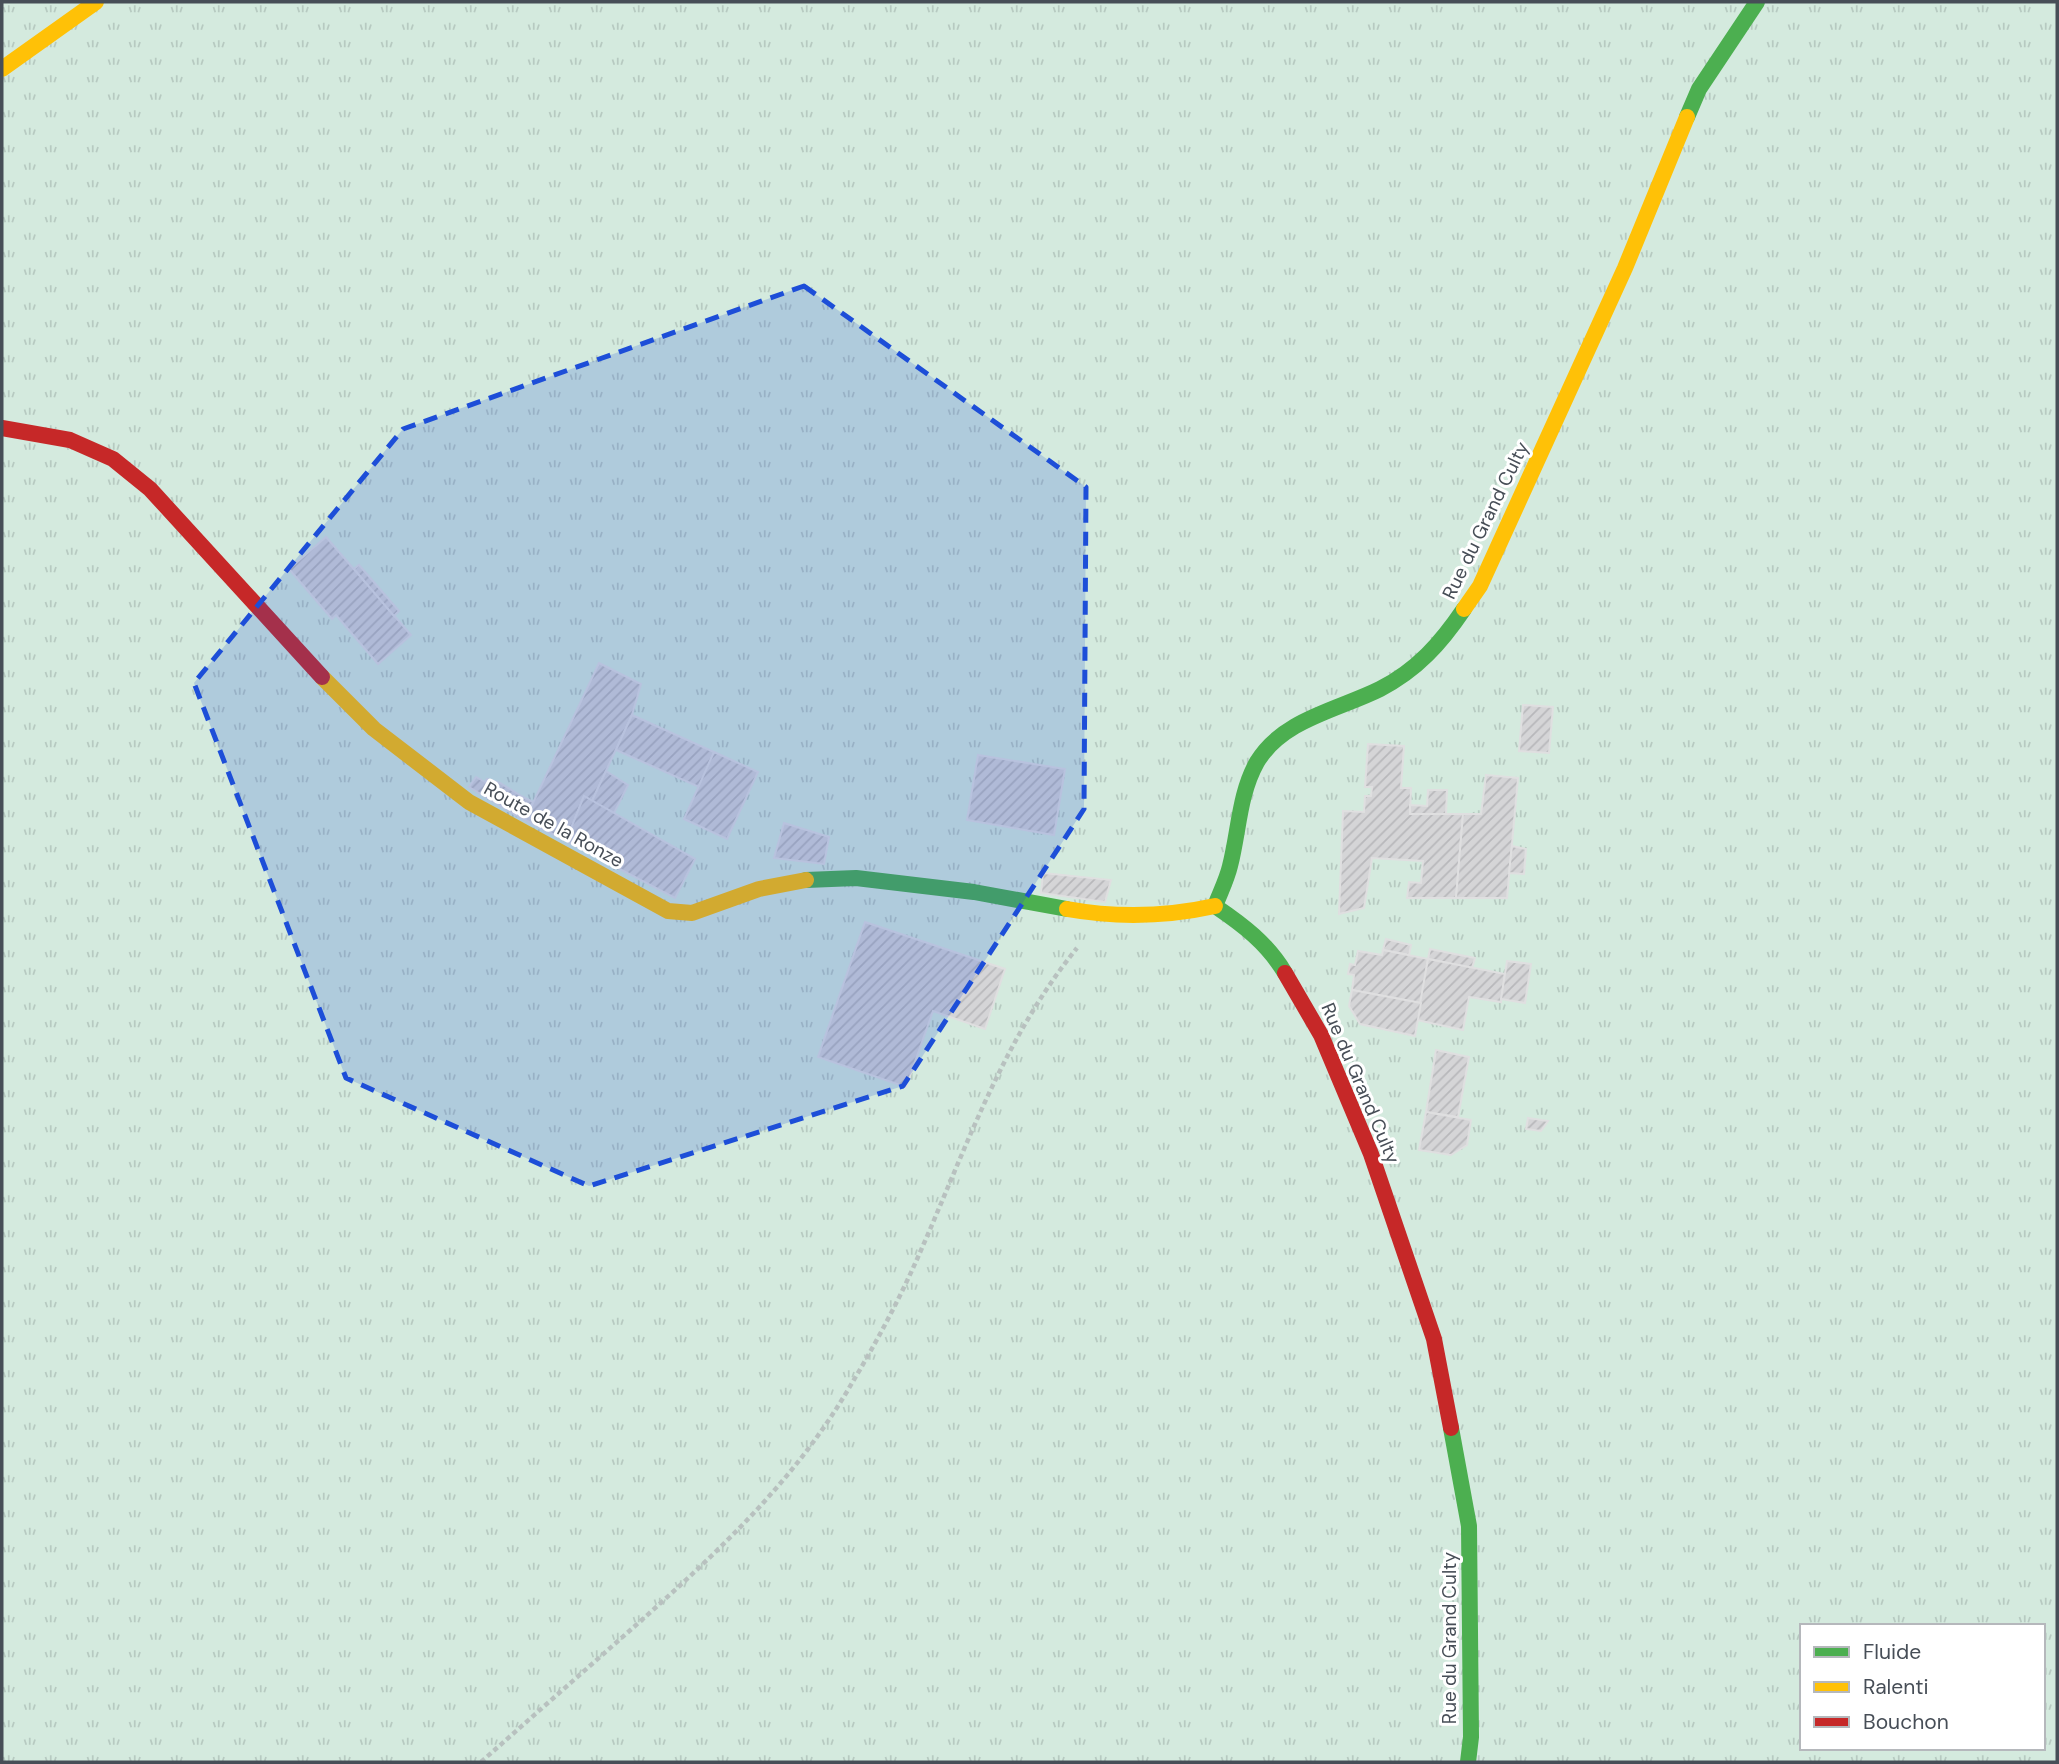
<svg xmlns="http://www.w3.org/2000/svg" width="2059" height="1764" font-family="'DM Sans',sans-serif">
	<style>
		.grass { fill: url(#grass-tufts); fill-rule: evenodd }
		.building { fill: url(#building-hatch); stroke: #dfdfe0; stroke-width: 2 }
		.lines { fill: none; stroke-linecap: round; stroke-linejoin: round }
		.path { stroke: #b8c1bf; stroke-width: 4.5; stroke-dasharray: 5 3.5; stroke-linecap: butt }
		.fast { stroke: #4caf50; stroke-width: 16 }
		.slow { stroke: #ffc107; stroke-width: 16 }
		.jam { stroke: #c62828; stroke-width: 16 }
		.marked { fill: #1d4ed8; fill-opacity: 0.2; stroke: #1d4ed8; stroke-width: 5; stroke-dasharray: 14 9; stroke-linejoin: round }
		.labels { text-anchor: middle; stroke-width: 6; stroke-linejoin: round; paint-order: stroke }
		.street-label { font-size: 19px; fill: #474e57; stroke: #fff }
	</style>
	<defs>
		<pattern id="grass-tufts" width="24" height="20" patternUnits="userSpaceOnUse" patternTransform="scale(1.75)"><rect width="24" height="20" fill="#d4eade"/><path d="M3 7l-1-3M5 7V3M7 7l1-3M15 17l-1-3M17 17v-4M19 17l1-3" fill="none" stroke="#b7cac1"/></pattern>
		<pattern id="building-hatch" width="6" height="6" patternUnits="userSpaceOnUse" patternTransform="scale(1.75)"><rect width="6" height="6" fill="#d5d5d7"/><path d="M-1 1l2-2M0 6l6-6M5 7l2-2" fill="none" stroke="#b8b8bb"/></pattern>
	</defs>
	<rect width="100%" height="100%" fill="#eeeded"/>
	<path class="grass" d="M2,2H2057V1762H2ZM1802,1626H2043V1748H1802Z"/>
	<g class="building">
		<path d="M326,537L411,635L378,664L336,615L332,619L289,569Z"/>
		<path d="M359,565L399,611L394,616L354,569Z"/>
		<path d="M599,663L641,684L632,715L592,801L584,796L566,841L525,820Z"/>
		<path d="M1523,705L1553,707L1549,753L1519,751Z"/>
		<path d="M632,715L714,752L699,787L616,750Z"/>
		<path d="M1368,744L1404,746L1401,788H1411L1410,814H1463L1456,898H1407L1409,882L1421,883L1423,861L1372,858L1364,908L1339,914L1343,811L1364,812L1365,796H1371L1372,787H1365Z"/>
		<path d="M714,752L758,772L727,839L684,819Z"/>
		<path d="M978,755L1065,769L1054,835L967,820Z"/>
		<path d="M606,771L628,785L614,813L592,801Z"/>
		<path d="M1486,775L1518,778L1507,898H1456L1463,814H1481Z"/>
		<path d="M476,777L485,782L487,779L500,783L523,797L514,814L469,787Z"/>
		<path d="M1428,790H1447L1446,814H1410V805L1427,806Z"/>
		<path d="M584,796L695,859L675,898L566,841Z"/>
		<path d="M523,797L533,802L525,820L514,814Z"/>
		<path d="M784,823L829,837L824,864L774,858Z"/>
		<path d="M1512,846L1526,849L1524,874L1509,873Z"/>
		<path d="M1043,873L1111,880L1105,902L1041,893Z"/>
		<path d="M865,922L1005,969L985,1029L933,1011L906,1087L818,1057Z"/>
		<path d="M1386,939L1411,945L1409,955L1383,950Z"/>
		<path d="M1430,949L1475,958L1472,968L1428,959Z"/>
		<path d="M1383,950L1428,959L1421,1003L1352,990L1354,975L1348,974L1350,964L1355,965L1358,951L1382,955Z"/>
		<path d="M1428,959L1505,974L1501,1002L1469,997L1463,1030L1417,1020Z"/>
		<path d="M1507,961L1531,964L1525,1003L1501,999Z"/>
		<path d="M1352,990L1421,1003L1415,1036L1360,1024L1349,1006Z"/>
		<path d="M1436,1050L1469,1057L1458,1117L1426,1112Z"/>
		<path d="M1426,1112L1471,1120L1467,1145L1451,1155L1419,1150Z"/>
		<path d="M1528,1118L1548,1121L1541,1131L1526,1129Z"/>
	</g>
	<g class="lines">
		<path class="path" d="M481,1762C532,1717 584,1671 635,1626C718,1552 796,1480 852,1383C876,1343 899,1300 918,1257C965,1151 1003,1039 1077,948"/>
		<g class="fast">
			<path d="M1687,117L1699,89L1757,2"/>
			<path d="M806,880L856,878L974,892L1067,909"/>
			<path d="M1285,973C1267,943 1243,925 1215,906C1220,893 1227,879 1230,866C1239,831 1239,794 1257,762C1283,719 1338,710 1380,689C1417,670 1441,643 1464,609"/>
			<path d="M1451,1428L1469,1526L1471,1737L1468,1762"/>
		</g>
		<g class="slow">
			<path d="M2,69L96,2"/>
			<path d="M1464,609L1480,586L1625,268L1687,117"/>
			<path d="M322,677L374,729L469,802L668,911L692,913L759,889L806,880"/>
			<path d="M1067,909C1117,918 1165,917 1215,906"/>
		</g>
		<g class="jam">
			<path d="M2,428L70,440L113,459L150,489L322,677"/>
			<path d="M1285,973L1321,1035L1371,1154L1434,1339L1451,1428"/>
		</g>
	</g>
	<path class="marked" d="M804,286L1086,487L1084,809L903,1086L589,1186L346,1078L194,683L403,429Z"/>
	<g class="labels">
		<g class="street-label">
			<text transform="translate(1485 520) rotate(-64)" y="7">Rue du Grand Culty</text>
			<text transform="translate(554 824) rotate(29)" y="7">Route de la Ronze</text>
			<text transform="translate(1361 1083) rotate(67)" y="7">Rue du Grand Culty</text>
			<text transform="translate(1449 1638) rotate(-90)" y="7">Rue du Grand Culty</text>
		</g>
	</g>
	<rect width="2059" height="1764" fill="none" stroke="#474e57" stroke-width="7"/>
	<rect x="1800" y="1624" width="245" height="126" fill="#ffffff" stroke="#b5b8bc" stroke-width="2"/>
	<rect x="1814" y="1647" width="35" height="10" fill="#4caf50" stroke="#b5b8bc" stroke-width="2"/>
	<text x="1863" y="1659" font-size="21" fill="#474e57">Fluide</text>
	<rect x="1814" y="1682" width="35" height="10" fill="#ffc107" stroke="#b5b8bc" stroke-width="2"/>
	<text x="1863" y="1694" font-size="21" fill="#474e57">Ralenti</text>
	<rect x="1814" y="1717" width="35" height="10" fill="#c62828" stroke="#b5b8bc" stroke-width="2"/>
	<text x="1863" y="1729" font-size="21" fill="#474e57">Bouchon</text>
</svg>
